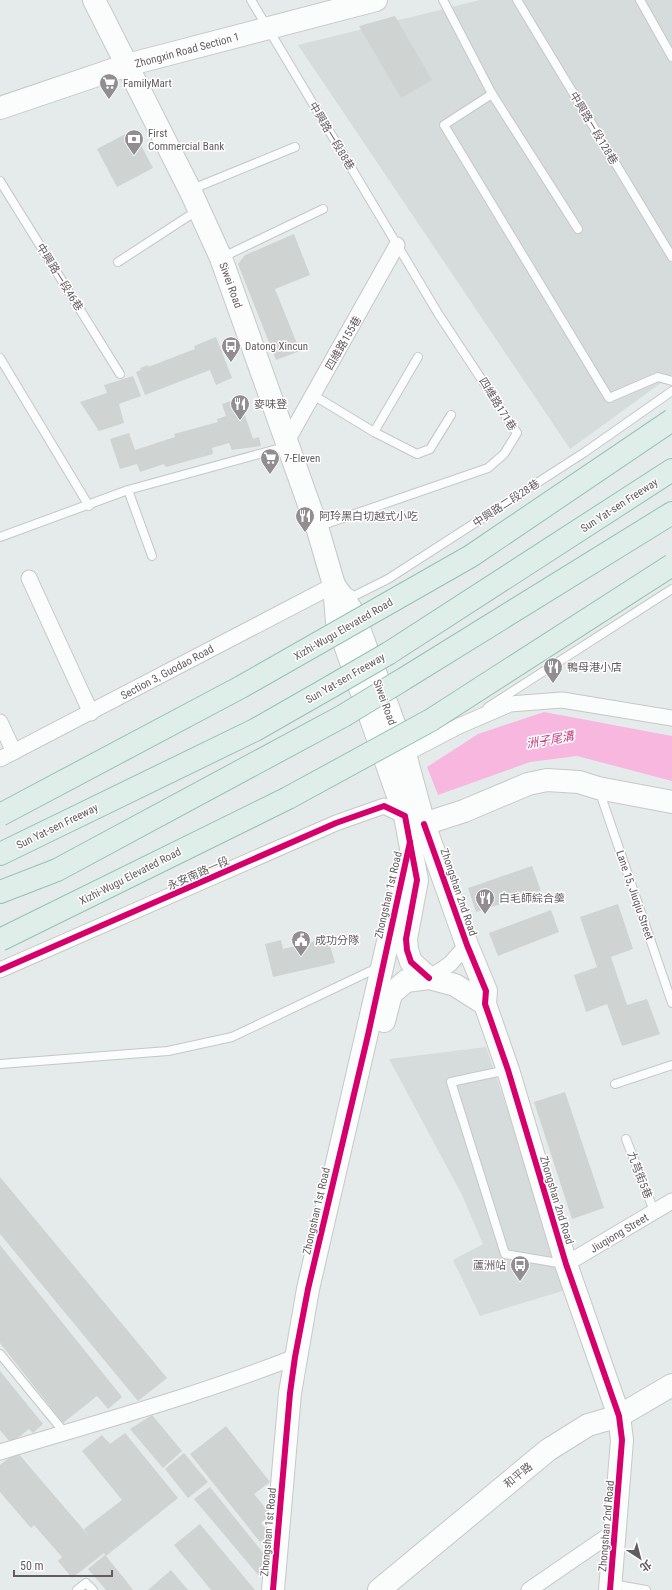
<svg xmlns="http://www.w3.org/2000/svg" width="672" height="1590" font-family="'Roboto Condensed','Noto Sans TC',sans-serif">
	<style>
		.industrial { fill: #d6dcdb }
		.water { fill: #f7b7df }
		.building { fill: #cfd3d2 }
		.lines { fill: none; stroke-linecap: round; stroke-linejoin: round }
		.lane-casing { stroke: #c6c7c7; stroke-width: 10 }
		.street-casing { stroke: #c6c7c7; stroke-width: 17 }
		.secondary-casing { stroke: #c7c8c8; stroke-width: 24 }
		.highway-casing { stroke: #92c3b2; stroke-width: 24 }
		.lane { stroke: #fbfcfc; stroke-width: 8 }
		.street { stroke: #fbfcfc; stroke-width: 15 }
		.secondary { stroke: #fbfcfc; stroke-width: 22 }
		.highway { stroke: #e0eeea; stroke-width: 22 }
		.highway-bridge-casing { stroke: #92c3b2; stroke-width: 24; stroke-linecap: butt }
		.highway-bridge { stroke: #e0eeea; stroke-width: 22 }
		.cycleway-casing { stroke: #fff; stroke-width: 8 }
		.cycleway { stroke: #d6006c; stroke-width: 6 }
		.labels { text-anchor: middle; stroke-width: 3; stroke-linejoin: round; paint-order: stroke }
		.street-label { font-size: 11px; fill: #645b5f; stroke: #fff }
		.poi-label { font-size: 11px; fill: #645b5f; stroke: #fff; text-anchor: start }
		.water-label { font-size: 12px; font-style: italic; fill: #c54186; stroke: #fff }
	</style>
	<rect width="100%" height="100%" fill="#e5ebea"/>
	<g class="industrial">
		<path d="M480,0H672V375L570,449L298,45Z"/>
		<path d="M486,1047L569,1289L480,1316L453,1260L483,1244L462,1195L389,1059Z"/>
	</g>
	<path class="water" d="M544,712L672,736V781L577,756L530,762L438,795L427,767L478,734Z"/>
	<g class="building">
		<path d="M395,16L432,80L401,98L359,26Z"/>
		<path d="M133,130L153,168L117,187L97,149Z"/>
		<path d="M294,234L310,275L275,289L300,351L276,360L238,264L245,255Z"/>
		<path d="M216,337L232,378L216,385L210,370L145,395L136,372L141,370L140,368L148,365V367L195,349L194,346Z"/>
		<path d="M133,376L141,396L119,404L124,423L99,431L80,402L107,393L104,385Z"/>
		<path d="M239,398L253,439L259,437L261,446L232,450L229,443L212,448L213,454L166,467L164,464L140,472L137,464L120,469L110,439L129,433L135,450L175,437L174,434L218,422L217,419L226,416L222,404Z"/>
		<path d="M532,866L541,891L476,912L468,888Z"/>
		<path d="M618,904L633,949L611,957L627,1005L647,999L660,1034L622,1046L607,1004L586,1012L574,975L597,967L580,917Z"/>
		<path d="M551,910L559,932L498,956L489,933Z"/>
		<path d="M328,938L335,963L273,977L265,944L281,940L283,949Z"/>
		<path d="M565,1092L604,1208L572,1219L534,1102Z"/>
		<path d="M0,1177L167,1378L138,1401L0,1234Z"/>
		<path d="M0,1245L122,1397L108,1409L97,1396L63,1423L0,1343Z"/>
		<path d="M0,1371L43,1424L33,1433L29,1429L11,1443L0,1430Z"/>
		<path d="M152,1415L182,1451L163,1468L130,1429Z"/>
		<path d="M226,1426L270,1482L254,1494L271,1515L261,1523L270,1534L260,1542L190,1454Z"/>
		<path d="M125,1433L178,1498L106,1556L104,1553L72,1578L58,1561L62,1557L34,1525L31,1528L0,1492V1465L17,1452L89,1536L84,1529L122,1500L82,1451L102,1435L110,1444Z"/>
		<path d="M184,1453L208,1482L188,1498L165,1469Z"/>
		<path d="M210,1487L264,1554L259,1576L194,1499Z"/>
		<path d="M200,1524L255,1590H211L174,1545Z"/>
		<path d="M105,1555L127,1582L133,1590H106L88,1569Z"/>
		<path d="M171,1570L188,1590H148Z"/>
	</g>
	<g class="lines">
		<defs>
			<g id="lane">
				<path d="M251,0L439,315L517,433L504,454L488,468L317,527"/>
				<path d="M443,0L492,94L578,229"/>
				<path d="M517,0L672,257"/>
				<path d="M640,0L672,57"/>
				<path d="M492,94L444,125L609,398L658,377L672,381"/>
				<path d="M0,181L120,374"/>
				<path d="M190,190L295,147"/>
				<path d="M223,257L323,209"/>
				<path d="M118,262L198,210"/>
				<path d="M0,358L89,506"/>
				<path d="M313,395L374,432L417,454L430,449L451,415"/>
				<path d="M374,432L418,357"/>
				<path d="M128,490L152,556"/>
				<path d="M0,537L128,490L288,446"/>
				<path d="M346,591L354,596L388,579L585,452L672,391"/>
				<path d="M488,707L672,589"/>
				<path d="M599,790L672,1003"/>
				<path d="M0,1064L168,1051L232,1037L379,967"/>
				<path d="M507,1070L451,1082L505,1254L564,1264"/>
				<path d="M615,1084L672,1065"/>
				<path d="M626,1139L654,1211"/>
				<path d="M0,1354L64,1432"/>
				<path d="M612,1584L646,1590"/>
				<path d="M77,1590L86,1583L93,1590"/>
			</g>
			<g id="street">
				<path d="M287,441L397,245"/>
				<path d="M29,578L91,713"/>
				<path d="M0,722L14,752"/>
				<path d="M405,754L459,726L510,704L562,700L672,718"/>
				<path d="M0,759L334,585"/>
				<path d="M0,970L336,823L384,806L405,816"/>
				<path d="M429,978L450,964L467,945"/>
				<path d="M566,1264L672,1201"/>
				<path d="M0,1452C99,1422 199,1395 295,1357"/>
				<path d="M529,1590L615,1531"/>
			</g>
			<g id="secondary">
				<path d="M94,0L190,190L221,258L317,527L334,585L337,622L405,816L417,880L406,939L407,950L411,962L429,978"/>
				<path d="M0,108L127,65L376,0"/>
				<path d="M334,585L353,612L405,754L424,824L467,945L486,991L485,1004L508,1070L566,1264L619,1416L622,1440L610,1590"/>
				<path d="M410,818L424,824L464,811L528,784L547,780L579,782L598,788L672,802"/>
				<path d="M384,1021L391,994L406,981L429,978L455,985L485,1004"/>
				<path d="M273,1590L290,1393L308,1289L404,872"/>
				<path d="M379,1590L548,1450L588,1425L619,1416L672,1385"/>
			</g>
			<g id="highway">
				<path d="M389,653L672,470"/>
				<path d="M402,680L672,513"/>
				<path d="M0,854L255,730L332,686"/>
				<path d="M0,892L57,870L343,716"/>
			</g>
		</defs>
		<use href="#lane" class="lane-casing"/>
		<use href="#street" class="street-casing"/>
		<use href="#secondary" class="secondary-casing"/>
		<use href="#highway" class="highway-casing"/>
		<use href="#lane" class="lane"/>
		<use href="#street" class="street"/>
		<use href="#secondary" class="secondary"/>
		<use href="#highway" class="highway"/>
		<defs>
			<g id="highway-bridge">
				<path d="M332,686L389,653"/>
				<path d="M343,716L402,680"/>
				<path d="M0,815L241,687L471,556L672,420"/>
				<path d="M0,940L288,798L431,720L672,565"/>
			</g>
		</defs>
		<use href="#highway-bridge" class="highway-bridge-casing"/>
		<use href="#highway-bridge" class="highway-bridge"/>
		<defs>
			<g id="cycleway">
				<path d="M424,824L467,945L486,991L485,1004L508,1070L566,1264L619,1416L622,1440L610,1590"/>
				<path d="M0,970L336,823L384,806L405,816L417,880L406,939L407,950L411,962L429,978"/>
				<path d="M273,1590L290,1393L295,1357L308,1289L368,1035L410,842"/>
			</g>
		</defs>
		<use href="#cycleway" class="cycleway-casing"/>
		<use href="#cycleway" class="cycleway"/>
	</g>
	<defs>
		<symbol id="supermarket-pin" viewBox="-11 -11 22 30"><path d="M0 17L-7.5 6A9.5 9.5 0 1 1 7.5 6Z" fill="#918d90" stroke="#fff"/><path d="M-6-5.5h2.5l.6 2H6L4.5 2H-2.5L-4.4-4H-6ZM-1.5 3.2a1.3 1.3 0 1 0 .1 0ZM3 3.2a1.3 1.3 0 1 0 .1 0Z" fill="#fff"/></symbol>
		<symbol id="bank-pin" viewBox="-11 -11 22 30"><path d="M0 17L-7.5 6A9.5 9.5 0 1 1 7.5 6Z" fill="#918d90" stroke="#fff"/><path d="M-6-4H6V4H-6ZM0-2.3a2.3 2.3 0 1 0 0 4.6a2.3 2.3 0 1 0 0-4.6Z" fill="#fff"/></symbol>
		<symbol id="bus-pin" viewBox="-11 -11 22 30"><path d="M0 17L-7.5 6A9.5 9.5 0 1 1 7.5 6Z" fill="#918d90" stroke="#fff"/><path d="M-5-6H5V4H4V6H2V4H-2V6H-4V4H-5ZM-3.5-4V0h7V-4ZM-3.5 1.2v1.5H-2V1.2ZM2 1.2v1.5H3.5V1.2Z" fill="#fff"/></symbol>
		<symbol id="restaurant-pin" viewBox="-11 -11 22 30"><path d="M0 17L-7.5 6A9.5 9.5 0 1 1 7.5 6Z" fill="#918d90" stroke="#fff"/><path d="M-5-6h1v4h1v-4h1v4h1v-4h1v5L-1.5 .5V6h-2V.5L-5-1ZM5-6V6H3V1.5H1.5Q1.5-4 5-6Z" fill="#fff"/></symbol>
		<symbol id="civic-pin" viewBox="-11 -11 22 30"><path d="M0 17L-7.5 6A9.5 9.5 0 1 1 7.5 6Z" fill="#918d90" stroke="#fff"/><path d="M-.6-6.5H3V-4.5H.6V-3L4-1V1h2V6H-6V1h2V-1L-.6-3ZM-1.2 2.5V6h2.4V2.5Z" fill="#fff"/></symbol>
	</defs>
	<g fill-rule="evenodd">
		<use href="#supermarket-pin" x="98" y="72" width="22" height="30"/>
		<use href="#bank-pin" x="123" y="128" width="22" height="30"/>
		<use href="#bus-pin" x="220" y="335" width="22" height="30"/>
		<use href="#restaurant-pin" x="229" y="393" width="22" height="30"/>
		<use href="#supermarket-pin" x="259" y="447" width="22" height="30"/>
		<use href="#restaurant-pin" x="294" y="505" width="22" height="30"/>
		<use href="#restaurant-pin" x="542" y="656" width="22" height="30"/>
		<use href="#restaurant-pin" x="474" y="887" width="22" height="30"/>
		<use href="#civic-pin" x="290" y="929" width="22" height="30"/>
		<use href="#bus-pin" x="509" y="1254" width="22" height="30"/>
	</g>
	<g class="labels">
		<g class="street-label">
			<text transform="translate(187 50) rotate(-15)" y="4">Zhongxin Road Section 1</text>
			<text transform="translate(594 128) rotate(59)" y="4">中興路ㄧ段128巷</text>
			<text transform="translate(332 136) rotate(59)" y="4">中興路一段88巷</text>
			<text transform="translate(60 277) rotate(58)" y="4">中興路一段46巷</text>
			<text transform="translate(231 285) rotate(70)" y="4">Siwei Road</text>
			<text transform="translate(343 343) rotate(-60)" y="4">四維路155巷</text>
			<text transform="translate(498 404) rotate(58)" y="4">四維路171巷</text>
			<text transform="translate(506 503) rotate(-33)" y="4">中興路二段28巷</text>
			<text transform="translate(619 505) rotate(-33)" y="4">Sun Yat-sen Freeway</text>
			<text transform="translate(343 629) rotate(-30)" y="4">Xizhi-Wugu Elevated Road</text>
			<text transform="translate(167 672) rotate(-28)" y="4">Section 3, Guodao Road</text>
			<text transform="translate(345 678) rotate(-30)" y="4">Sun Yat-sen Freeway</text>
			<text transform="translate(385 702) rotate(70)" y="4">Siwei Road</text>
			<text transform="translate(57 826) rotate(-26)" y="4">Sun Yat-sen Freeway</text>
			<text transform="translate(198 873) rotate(-24)" y="4">永安南路一段</text>
			<text transform="translate(130 876) rotate(-27)" y="4">Xizhi-Wugu Elevated Road</text>
			<text transform="translate(459 892) rotate(71)" y="4">Zhongshan 2nd Road</text>
			<text transform="translate(388 895) rotate(-77)" y="4">Zhongshan 1st Road</text>
			<text transform="translate(635 895) rotate(71)" y="4">Lane 15, Jiuqiu Street</text>
			<text transform="translate(640 1175) rotate(69)" y="4">九芎街5巷</text>
			<text transform="translate(557 1200) rotate(73)" y="4">Zhongshan 2nd Road</text>
			<text transform="translate(316 1211) rotate(-77)" y="4">Zhongshan 1st Road</text>
			<text transform="translate(619 1233) rotate(-31)" y="4">Jiuqiong Street</text>
			<text transform="translate(518 1475) rotate(-39)" y="4">和平路</text>
			<text transform="translate(606 1526) rotate(-85)" y="4">Zhongshan 2nd Road</text>
			<text transform="translate(268 1532) rotate(-85)" y="4">Zhongshan 1st Road</text>
		</g>
		<g class="poi-label">
			<text x="123" y="87">FamilyMart</text>
			<text x="148" y="137">First<tspan x="148" dy="13">Commercial Bank</tspan></text>
			<text x="245" y="350">Datong Xincun</text>
			<text x="254" y="408">麥味登</text>
			<text x="284" y="462">7-Eleven</text>
			<text x="319" y="520">阿玲黑白切越式小吃</text>
			<text x="567" y="671">鴨母港小店</text>
			<text x="499" y="902">白毛師綜合羹</text>
			<text x="315" y="944">成功分隊</text>
			<text x="506" y="1269" text-anchor="end">蘆洲站</text>
		</g>
		<g class="water-label">
			<text transform="translate(550 740) rotate(-10)" y="4">洲子尾溝</text>
		</g>
	</g>
	<g transform="translate(640 1558) rotate(144)" stroke="#ffffff" stroke-width="3" paint-order="stroke">
	<path d="M0-3L7 15L0 10L-7 15Z" fill="#645b5f"/>
	<text y="-6" font-size="11" font-weight="bold" text-anchor="middle" fill="#645b5f">北</text>
	</g>
	<path d="M14 1570v6h98v-6" fill="none" stroke="#645b5f" stroke-width="2"/>
	<text x="20" y="1570" font-size="12" fill="#645b5f" stroke="#ffffff" stroke-width="3" paint-order="stroke">50 m</text>
</svg>
